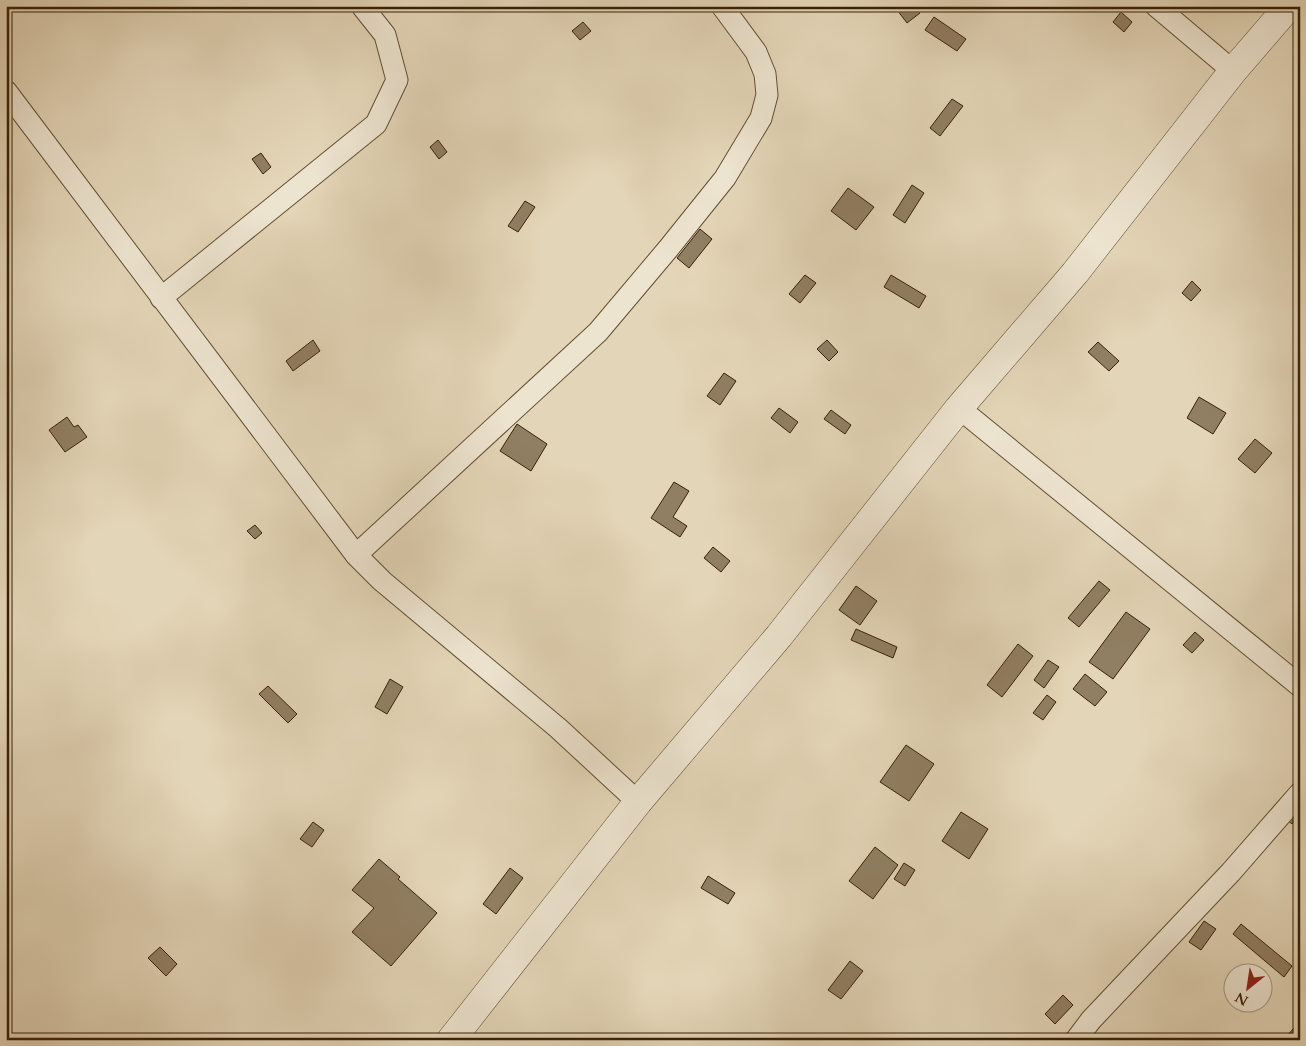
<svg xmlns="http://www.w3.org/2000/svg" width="1306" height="1046" font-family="Cardo,serif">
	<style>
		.building { fill: #917f63; stroke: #382107 }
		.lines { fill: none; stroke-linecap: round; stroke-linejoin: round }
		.minor-casing { stroke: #634e33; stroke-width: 23 }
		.tertiary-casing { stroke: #634e33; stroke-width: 29 }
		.minor { stroke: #ede4d0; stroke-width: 21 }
		.tertiary { stroke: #ede4d0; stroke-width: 28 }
	</style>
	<rect width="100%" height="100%" fill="#e3d5b7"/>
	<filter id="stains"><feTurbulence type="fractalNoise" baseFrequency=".004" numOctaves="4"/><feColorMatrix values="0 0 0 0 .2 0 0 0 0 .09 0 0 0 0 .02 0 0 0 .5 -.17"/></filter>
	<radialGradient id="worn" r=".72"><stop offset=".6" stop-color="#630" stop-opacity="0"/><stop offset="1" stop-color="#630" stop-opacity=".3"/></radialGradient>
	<g class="building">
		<path d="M894,6H914L920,13L907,23Z"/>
		<path d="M1195,6H1207L1202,12Z"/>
		<path d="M1121,12L1132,22L1124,32L1113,22Z"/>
		<path d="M934,17L966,39L957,51L925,30Z"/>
		<path d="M583,22L591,31L580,40L572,31Z"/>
		<path d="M952,99L963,106L940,136L930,128Z"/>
		<path d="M438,140L447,152L439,159L430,147Z"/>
		<path d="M261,153L271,167L263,174L252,159Z"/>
		<path d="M912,185L924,193L905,223L893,215Z"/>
		<path d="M848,188L874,207L856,230L831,211Z"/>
		<path d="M525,201L535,207L518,232L508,226Z"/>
		<path d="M700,229L712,239L689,268L677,258Z"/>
		<path d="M805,275L816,283L800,303L789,294Z"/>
		<path d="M891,275L926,296L919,308L884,287Z"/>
		<path d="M1192,281L1201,290L1191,301L1182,293Z"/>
		<path d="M313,340L320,351L293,371L286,361Z"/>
		<path d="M827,340L838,352L829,361L817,349Z"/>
		<path d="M1098,342L1119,361L1109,371L1088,352Z"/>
		<path d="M724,373L736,381L720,405L707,396Z"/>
		<path d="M1199,397L1226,413L1213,434L1187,418Z"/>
		<path d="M779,408L798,422L790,433L771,418Z"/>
		<path d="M831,410L851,425L845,434L824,419Z"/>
		<path d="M67,417L74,427L78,425L87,437L65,452L49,430Z"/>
		<path d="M517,424L547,444L531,471L500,451Z"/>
		<path d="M1255,439L1272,453L1255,473L1238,459Z"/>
		<path d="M674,482L689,491L673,517L687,526L680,537L651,518Z"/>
		<path d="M255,525L262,533L255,539L247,531Z"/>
		<path d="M713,547L730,561L721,572L704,558Z"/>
		<path d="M1099,581L1110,590L1079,627L1068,618Z"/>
		<path d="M856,586L877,601L860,625L839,610Z"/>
		<path d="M1126,612L1150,629L1113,679L1089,662Z"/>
		<path d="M856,629L897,647L893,658L851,640Z"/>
		<path d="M1195,632L1204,640L1192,653L1183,645Z"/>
		<path d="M1018,644L1033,656L1002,697L987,685Z"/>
		<path d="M1048,660L1059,667L1044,688L1034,680Z"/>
		<path d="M1085,674L1107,692L1095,706L1073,689Z"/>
		<path d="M390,679L403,687L387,714L375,707Z"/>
		<path d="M268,686L297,714L288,723L259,694Z"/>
		<path d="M1047,695L1056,702L1043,720L1033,713Z"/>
		<path d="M906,745L934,764L909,801L880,782Z"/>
		<path d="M1291,802L1300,810V814L1292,824L1280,814Z"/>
		<path d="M961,812L988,829L969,859L942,841Z"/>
		<path d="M313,822L324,830L312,847L300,839Z"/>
		<path d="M875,847L898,865L873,899L849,881Z"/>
		<path d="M379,859L400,877L398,879L437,913L391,966L352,932L374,908L352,890Z"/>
		<path d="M904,863L915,870L905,886L894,879Z"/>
		<path d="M510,868L523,878L496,914L483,904Z"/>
		<path d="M708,876L735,893L728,904L701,888Z"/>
		<path d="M1204,921L1216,929L1201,950L1189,942Z"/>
		<path d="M1241,924L1292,966L1284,977L1233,934Z"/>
		<path d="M160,947L177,964L166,976L148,958Z"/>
		<path d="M850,961L863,971L841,999L828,990Z"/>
		<path d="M1063,995L1073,1005L1055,1024L1045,1014Z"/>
		<path d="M1300,1021V1040H1290L1286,1037Z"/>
	</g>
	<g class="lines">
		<defs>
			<g id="minor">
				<path d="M1156,6L1233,71"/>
				<path d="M6,91L356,555L382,581L558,728L638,802"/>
				<path d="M161,298L376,124L397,80L385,35L362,6"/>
				<path d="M959,408L1300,686"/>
				<path d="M356,555L598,332L668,249L725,178L761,118L767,95L765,74L756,52L722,6"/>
				<path d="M1076,1040L1091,1020L1231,872L1300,793"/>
			</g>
			<path id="tertiary" d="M451,1040L638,802L779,636L959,408L1075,273L1233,71L1289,6"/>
		</defs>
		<use href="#minor" class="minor-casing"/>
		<use href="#tertiary" class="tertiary-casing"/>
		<use href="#minor" class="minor"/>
		<use href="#tertiary" class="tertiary"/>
	</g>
	<rect width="1306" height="1046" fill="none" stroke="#e3d5b7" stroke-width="25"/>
	<rect x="8" y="8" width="1291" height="1031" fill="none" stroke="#382107" stroke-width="2.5"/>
	<rect x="12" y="12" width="1281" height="1021" fill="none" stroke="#382107"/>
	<g transform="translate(1248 988) rotate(210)"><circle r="24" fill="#ede4d0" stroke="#a59680"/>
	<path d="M0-4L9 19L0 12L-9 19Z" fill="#8f2418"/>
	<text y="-8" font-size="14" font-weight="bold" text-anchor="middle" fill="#382107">N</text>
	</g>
	<rect width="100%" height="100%" filter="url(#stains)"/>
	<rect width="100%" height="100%" fill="url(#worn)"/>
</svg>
